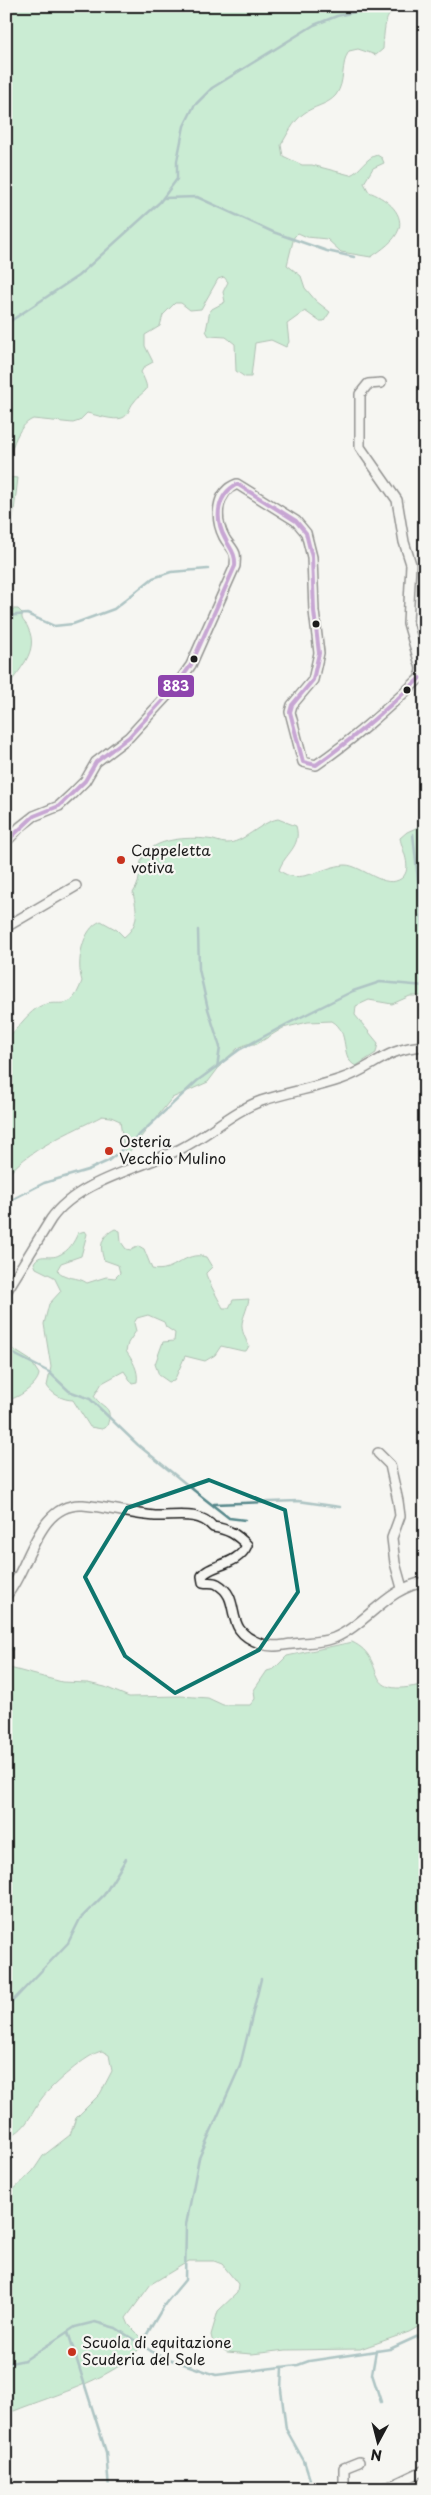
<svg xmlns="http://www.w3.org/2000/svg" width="431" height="2495" font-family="'Playpen Sans',sans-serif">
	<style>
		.green { fill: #96dfae; stroke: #597e65 }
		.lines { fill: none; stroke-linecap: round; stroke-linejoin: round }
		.stream { stroke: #58898c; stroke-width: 2.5 }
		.minor-casing { stroke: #1c1c1c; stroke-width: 12 }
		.minor { stroke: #f6f6f2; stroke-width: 9 }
		.bus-1-casing { stroke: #f6f6f2; stroke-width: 8 }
		.bus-1 { stroke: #8e44ad; stroke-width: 4 }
		.marked { fill: none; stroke: #0f766e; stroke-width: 4; stroke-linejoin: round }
		.bus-dot { fill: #1c1c1c; stroke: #f6f6f2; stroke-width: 2 }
		.poi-dot { fill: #c8321e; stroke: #f6f6f2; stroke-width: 2 }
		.labels { text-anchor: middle; stroke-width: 4.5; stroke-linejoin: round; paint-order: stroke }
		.poi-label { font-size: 15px; fill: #1c1c1c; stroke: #f6f6f2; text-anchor: start }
		.line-badge { stroke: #f6f6f2; stroke-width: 2 }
		.badge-label { font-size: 14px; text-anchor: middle; font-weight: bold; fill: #fff }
	</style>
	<rect width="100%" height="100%" fill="#f6f6f2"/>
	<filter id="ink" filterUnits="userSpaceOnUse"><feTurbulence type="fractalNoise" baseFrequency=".02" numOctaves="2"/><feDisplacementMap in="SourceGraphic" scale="10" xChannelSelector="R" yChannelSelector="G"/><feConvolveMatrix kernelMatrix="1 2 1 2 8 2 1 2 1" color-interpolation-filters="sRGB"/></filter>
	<g filter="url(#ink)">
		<g class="green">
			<path d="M6,6H425V13C387,3 385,12 383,49L376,55L358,49L349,51C340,65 346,81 336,95C328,105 313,106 303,114C293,122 287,135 281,145L283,156L302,165H312L350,175C361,171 365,158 377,155L382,158L384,163L373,168L364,183L369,192C383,197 404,211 399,229C395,241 381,250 371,257L341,252L327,239L307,237L298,233L294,237L287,265L301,276L305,288L316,301L330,312L324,321H319L305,311L287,324L289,342L286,347L271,340L255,343L251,377H245L236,371L235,344L226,337L209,336L206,331L210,310L225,302L223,292L228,282L224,277L218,279L201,309L190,310L181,303H175L163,315L160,326L145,335V346L153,362L144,367L141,372C152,395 145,387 134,402C129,407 129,416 122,418C114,421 96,415 87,413L79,421L73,423L33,419C16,426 10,454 6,471Z"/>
			<path d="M6,477L18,478L13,519H6Z"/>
			<path d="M6,609H18L22,613V618C23,622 27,624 28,628C40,652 18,670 6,689Z"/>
			<path d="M278,819L296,826C302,847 285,853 279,870C299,887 322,866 345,865C362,865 385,891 402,878C413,868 402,850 400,838L407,832L425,824V996H410L392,1004L369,1000L356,1006L355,1015L378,1043L376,1053L356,1066C339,1058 351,1032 332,1021L308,1022L283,1028L257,1044H247L238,1048L223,1062L208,1082L172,1098L129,1152L124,1150L120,1121L111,1117L102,1116C73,1131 24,1151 6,1178V1039C17,1030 25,1016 37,1008C57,995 70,1017 82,981C76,963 82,928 101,921L117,930L124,937C140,924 137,911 133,893C144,876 136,869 143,857C154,838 188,837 207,839C214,839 220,843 226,843C243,844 260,822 278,819Z"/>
			<path d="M115,1229L120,1231L121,1242L126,1249L131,1250L139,1246L144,1249L152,1269C175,1274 184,1250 206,1257L212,1267C210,1269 208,1271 206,1273C205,1276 221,1304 223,1308H229L233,1300L249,1299C244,1323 236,1321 249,1346L246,1351H243L221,1346L215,1355L205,1361L185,1356L174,1381L169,1382L159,1375L155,1364L163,1342L174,1341L175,1333L166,1327L164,1322L148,1315L137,1318L134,1323L136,1331L128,1343L126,1351C132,1360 139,1370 137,1382L132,1383L124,1371L102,1383L94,1396C103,1410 114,1405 107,1426L102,1429L90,1427L73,1400C63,1400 52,1394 47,1386L51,1367L44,1324L49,1304L61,1291L54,1277L36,1268L34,1263C39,1252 50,1260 59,1255C69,1251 74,1242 78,1233L85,1231L87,1234L81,1256L61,1263L57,1270C66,1280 77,1276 87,1283L106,1277L115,1278L120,1273L118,1265L104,1260C99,1246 101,1236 115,1229Z"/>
			<path d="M6,1340L11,1348L30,1360L39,1374C38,1385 16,1400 6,1400Z"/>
			<path d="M352,1642C391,1660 357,1701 425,1684V2323L409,2332L360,2349L286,2350L252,2354L227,2352L213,2343L211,2335L218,2311L237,2293L238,2284L222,2264L214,2261H189L151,2284L126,2318L129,2325L145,2341C123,2377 53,2395 14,2411L6,2409V2197L33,2171L43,2156L70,2135L76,2118L100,2094L112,2071L109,2055L102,2051C88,2053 51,2086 42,2098C31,2113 26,2132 6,2137V1667L62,1682L88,1683L105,1687L129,1697L181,1696L208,1698L223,1705H250L255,1699L254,1690L267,1671L274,1669L287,1656Z"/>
		</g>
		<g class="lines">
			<g class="stream">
				<path d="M163,198L197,197L273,232L327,251L354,257"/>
				<path d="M6,324L78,276L160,202L177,179V161L184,126L194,106L212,88L314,25L337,16L381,6"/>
				<path d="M6,616L27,614L54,626L73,624L114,609L153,578L171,572L208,569"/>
				<path d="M413,834L425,945"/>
				<path d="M198,930L199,969L208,1009L220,1047L217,1068"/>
				<path d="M6,1205L15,1198L44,1183L88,1170L108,1161L136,1138L197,1081L239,1050L287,1024L353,991L380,982L425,986"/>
				<path d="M6,1350L49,1372L69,1391L90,1399L138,1445L201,1496L229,1518L245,1520"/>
				<path d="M214,1504L298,1501L340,1507"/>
				<path d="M6,1654L12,1649"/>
				<path d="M425,1945V1946"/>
				<path d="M6,2008L68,1943L80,1919L104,1895L126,1859"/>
				<path d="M68,2332L106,2452L109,2489"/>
				<path d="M418,2336L425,2343"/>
				<path d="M141,2344L165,2304L185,2280L186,2225L199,2158L240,2066L261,1979"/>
				<path d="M376,2351L372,2374L381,2402"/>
				<path d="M6,2364L25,2360L75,2327L95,2322L116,2328L157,2355L216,2375L298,2365L309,2361L390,2349L425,2333"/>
				<path d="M282,2367L281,2390L286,2429L304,2461L313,2489"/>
			</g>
			<defs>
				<g id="minor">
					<path d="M6,842L20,827L34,816L59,806L72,794L85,781L96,762L129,737L176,686L191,665L235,566C235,563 236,557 235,554C233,548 227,543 224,537C215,519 215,492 237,484L296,521L306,533L312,557L314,611L319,653L313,680L292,705L290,712L303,762L316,765C354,739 387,709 420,678L421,668L408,623L411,564L404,542L397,500L360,447V394L368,384L381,383"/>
					<path d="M6,927L76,886"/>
					<path d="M6,1292L51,1219C77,1182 136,1169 176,1151C205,1138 231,1112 261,1101C287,1092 315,1088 341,1079C374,1068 385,1048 425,1046"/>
					<path d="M378,1453L390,1465L398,1501L400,1516L392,1538L395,1563L402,1588"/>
					<path d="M6,1596C30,1568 37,1502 83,1505C107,1507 131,1514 155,1516C174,1517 199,1510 213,1527C228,1529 236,1534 247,1545C238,1566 210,1564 202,1576L203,1582C208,1583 213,1582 217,1584C245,1600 219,1630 262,1644C272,1648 282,1645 292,1644C306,1642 321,1643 334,1638C367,1624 388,1587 425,1582"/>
					<path d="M344,2489V2468L359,2462"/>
					<path d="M377,2489L389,2487L425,2470"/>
				</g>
			</defs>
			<use href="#minor" class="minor-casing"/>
			<use href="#minor" class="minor"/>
			<defs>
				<path id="bus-1" d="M6,842L34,816L59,806L85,781L96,762L129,737L176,686L191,665L235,566C236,553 230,549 225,538C214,518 217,495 237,484L296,521L306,533L312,557L314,611L319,653L313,680L292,705L290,712L303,762L316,765C353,739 387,709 420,678"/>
			</defs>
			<use href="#bus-1" class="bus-1-casing"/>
			<use href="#bus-1" class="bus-1"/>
		</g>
	</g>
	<path d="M0 0H431V2495H0ZM209,1480L285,1510L298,1592L259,1650L175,1693L125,1656L85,1577L127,1508Z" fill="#f6f6f2" fill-opacity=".55" fill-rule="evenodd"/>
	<path class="marked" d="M209,1480L285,1510L298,1592L259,1650L175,1693L125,1656L85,1577L127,1508Z"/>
	<g class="bus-dot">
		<circle cx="316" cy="624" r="4.5"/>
		<circle cx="194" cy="659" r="4.5"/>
		<circle cx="407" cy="690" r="4.5"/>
	</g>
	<g class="poi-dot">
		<circle cx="121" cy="860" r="5"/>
		<circle cx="109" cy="1151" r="5"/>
		<circle cx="72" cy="2352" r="5"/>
	</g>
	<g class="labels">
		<g class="poi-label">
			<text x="131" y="856">Cappeletta<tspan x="131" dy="17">votiva</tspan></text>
			<text x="119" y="1147">Osteria<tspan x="119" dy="17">Vecchio Mulino</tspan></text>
			<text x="82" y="2348">Scuola di equitazione<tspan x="82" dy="17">Scuderia del Sole</tspan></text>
		</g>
	</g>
	<rect class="line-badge" x="157" y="674" width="38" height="24" rx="5" fill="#8e44ad"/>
	<g class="badge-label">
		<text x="176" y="691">883</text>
	</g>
	<rect width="431" height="2495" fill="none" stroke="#f6f6f2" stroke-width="25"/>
	<rect x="12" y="12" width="406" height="2470" fill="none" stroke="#1c1c1c" stroke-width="2" filter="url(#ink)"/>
	<g transform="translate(378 2442) rotate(187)" stroke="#f6f6f2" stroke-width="4" paint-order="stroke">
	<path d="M0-4L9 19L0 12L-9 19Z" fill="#1c1c1c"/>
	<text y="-8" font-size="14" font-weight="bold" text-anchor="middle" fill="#1c1c1c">N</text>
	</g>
</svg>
